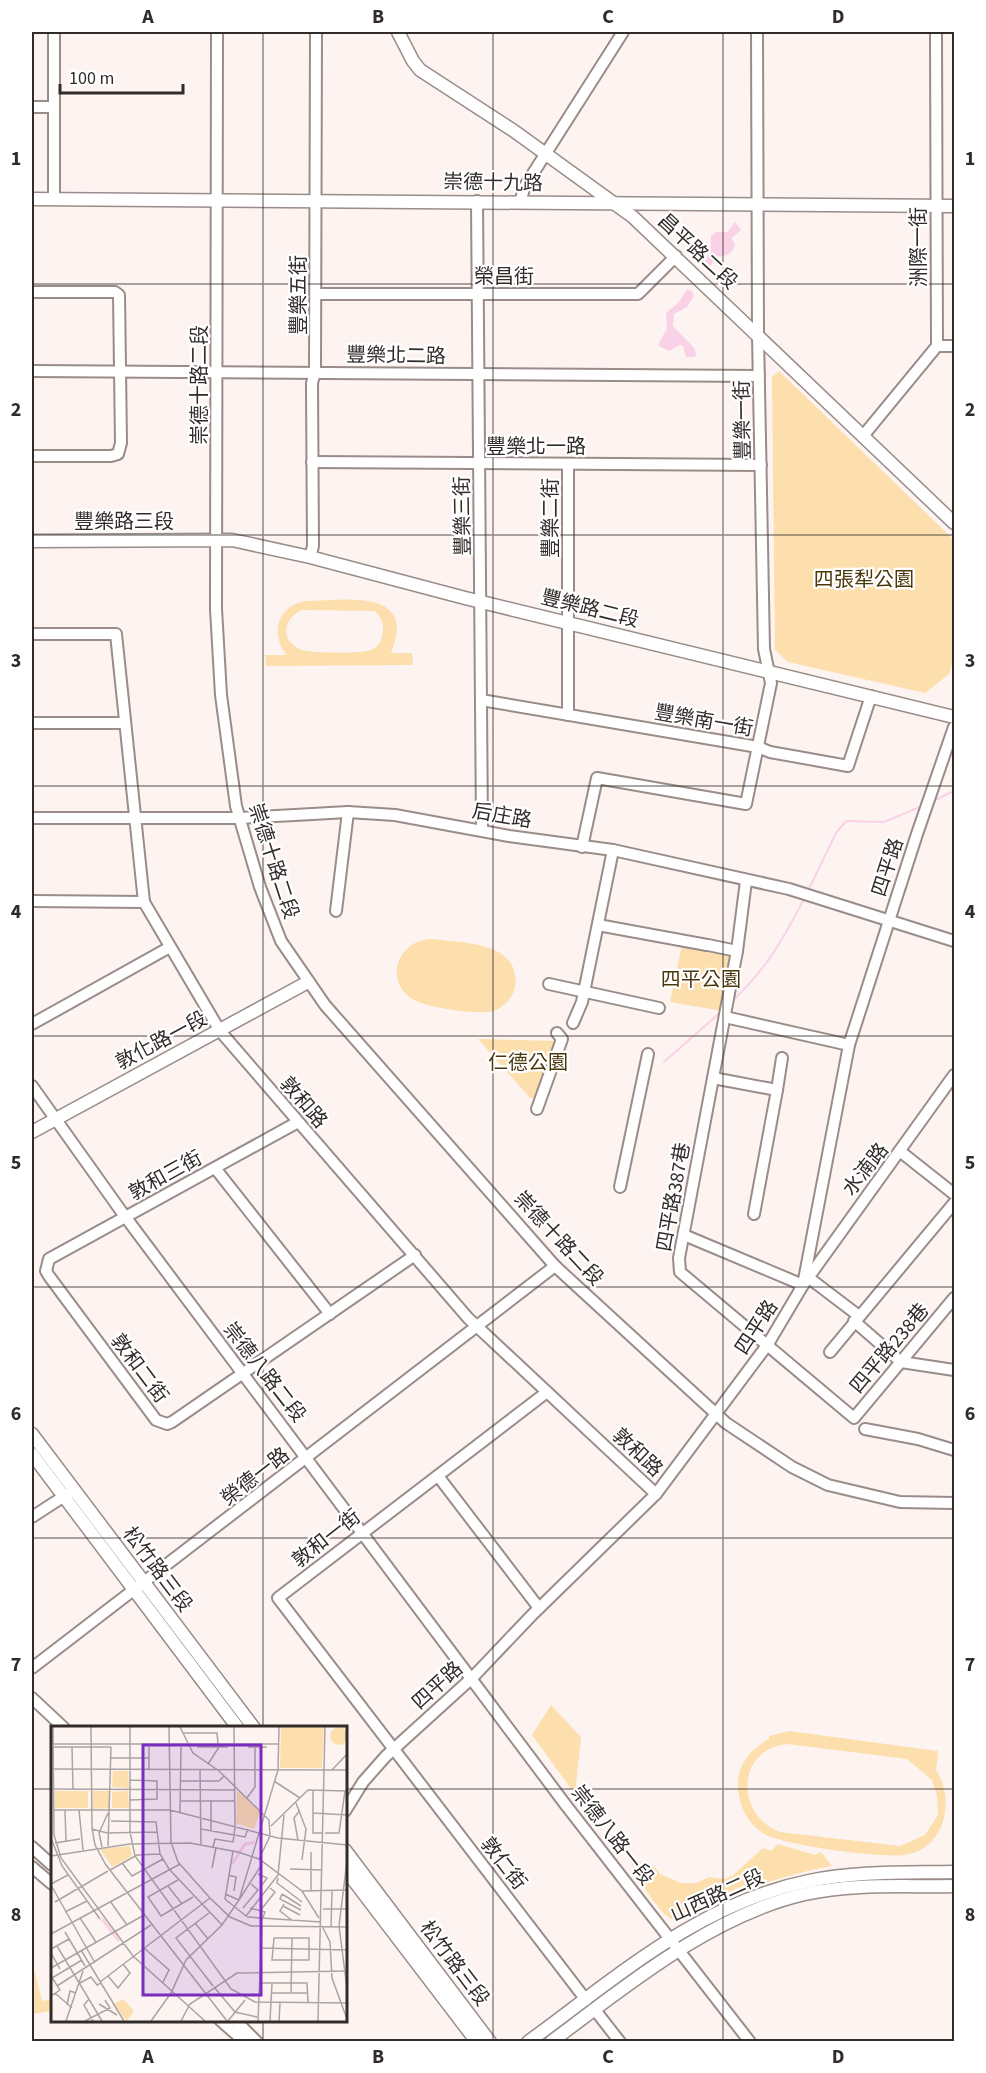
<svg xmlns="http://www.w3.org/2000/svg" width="986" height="2073" font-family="'Source Sans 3','Noto Sans TC',sans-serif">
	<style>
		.green { fill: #fcdfac; fill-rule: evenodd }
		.water { fill: #f9d2e7 }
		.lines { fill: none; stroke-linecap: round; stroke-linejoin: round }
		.stream { stroke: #f9d2e7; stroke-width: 2 }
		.minor-casing { stroke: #998c89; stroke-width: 14 }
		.tertiary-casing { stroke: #998c89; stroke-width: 15 }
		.minor { stroke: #fff; stroke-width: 10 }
		.tertiary { stroke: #fff; stroke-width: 12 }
		.grid { fill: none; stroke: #312b2a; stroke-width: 1.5; stroke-opacity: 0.55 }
		.labels { text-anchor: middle; stroke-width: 4.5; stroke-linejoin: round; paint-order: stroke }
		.street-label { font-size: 20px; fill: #312b2a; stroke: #fff }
		.park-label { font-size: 20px; fill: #4b370c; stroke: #fff }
		.inset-river { fill: none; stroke: #f9d2e7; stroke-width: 3 }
		.inset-road { fill: none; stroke: #aba4a2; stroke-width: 1.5 }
		.view { fill: #7b2cbf; fill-opacity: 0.15; stroke: #7b2cbf; stroke-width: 3 }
		.inset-edge { fill: none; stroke: #312b2a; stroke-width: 3 }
		.neatline { fill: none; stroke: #312b2a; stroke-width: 2 }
		.grid-label { font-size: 20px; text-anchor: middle; font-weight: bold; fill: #312b2a }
	</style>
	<rect width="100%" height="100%" fill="#fdf4f2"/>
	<g class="green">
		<path d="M779,371L954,540V657L949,674L925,693L788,662L775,650L772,386V377Z"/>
		<path d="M306,601C346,600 418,588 391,653H412L413,665L266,666L265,655H287C269,634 278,605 306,601ZM302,610L375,611C382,618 385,626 382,636C381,642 378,647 371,650C362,654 312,653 302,650C280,641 282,619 302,610Z"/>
		<path d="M433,939C459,943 510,941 515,975C517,985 514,994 508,1001C503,1007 496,1011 488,1012C472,1014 419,1007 408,996C383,974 403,938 433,939Z"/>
		<path d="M682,945L731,955L722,1011L670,1002Z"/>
		<path d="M478,1039L559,1041L537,1098H530Z"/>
		<path d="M551,1705L581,1737L575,1794L532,1735Z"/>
		<path d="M789,1731L938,1751L936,1770C956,1800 945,1850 904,1855C881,1858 778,1845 761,1832C746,1821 738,1803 738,1785C738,1763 751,1749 769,1739V1736ZM787,1744L907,1759L932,1780L937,1796L938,1815L925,1835L900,1846L780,1832C734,1814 737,1749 787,1744Z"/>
		<path d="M778,1844L815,1855L821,1852L832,1866C772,1877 731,1895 676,1921C659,1917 634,1872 628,1855L648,1867H655L660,1874L681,1883H696L709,1877L725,1879L732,1876L763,1848L771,1851Z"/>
		<path d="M32,1961L42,2001L52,1999V2011L32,2014Z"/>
	</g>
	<g class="water">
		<path d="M735,222L741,230L732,238L735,245C732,255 726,256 716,257L710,267L704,261L711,251V236L716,232H727Z"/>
		<path d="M687,289L692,291L694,296L687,307L674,314L673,326L695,349L696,357H686L683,346L680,345L669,351L659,346V342L667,329L666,313L679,302Z"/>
	</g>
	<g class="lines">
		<g class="stream">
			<path d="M933,801L954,791"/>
			<path d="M808,891L836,833L846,821L884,822L922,806"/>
			<path d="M732,1001C766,970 783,939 804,899"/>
			<path d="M664,1062L722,1011"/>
		</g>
		<defs>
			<g id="minor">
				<path d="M54,32V199"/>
				<path d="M217,32L216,609L221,695L236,806L260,887L281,941L325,1005L555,1266L726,1423L792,1467L828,1485L900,1502L954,1503"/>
				<path d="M32,107H54"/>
				<path d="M477,201L482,830"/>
				<path d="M520,202L525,186L623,32"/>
				<path d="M32,292H115L119,295L121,443L118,454L111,456H32"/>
				<path d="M316,294H638L676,256"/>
				<path d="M937,346H954"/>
				<path d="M32,371L759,376"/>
				<path d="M863,436L937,346L936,32"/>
				<path d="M312,462L761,465"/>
				<path d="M310,557L313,546L312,383L315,372L316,32"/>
				<path d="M32,634H116L144,902L220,1031L468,1318L656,1494"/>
				<path d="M481,700L758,747L770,752L848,766L871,696"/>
				<path d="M568,715V464"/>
				<path d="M32,723H123"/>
				<path d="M32,818H240L348,812L395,815L509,836L613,850L789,889L954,941"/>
				<path d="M582,847L597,778L746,804L771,683L764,649L758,335L757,32"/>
				<path d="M746,881L737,951L679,1258L680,1272L854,1418L954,1298"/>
				<path d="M32,901L144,902"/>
				<path d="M336,911L348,812"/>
				<path d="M598,925L707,945"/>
				<path d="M708,945L737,951"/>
				<path d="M549,984L659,1008"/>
				<path d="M725,1017L849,1045"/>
				<path d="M573,1023L582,1002L613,850"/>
				<path d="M32,1024L170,947"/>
				<path d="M713,1078L777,1090L754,1214"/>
				<path d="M32,1086L121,1211L565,1804L750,2042"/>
				<path d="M777,1090L782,1058"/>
				<path d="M537,1109L562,1039L557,1033"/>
				<path d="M298,1122L49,1259L46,1271L49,1276L156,1420L167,1424L172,1422L415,1255"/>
				<path d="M901,1152L954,1194"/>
				<path d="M215,1168L330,1314"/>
				<path d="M620,1187L648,1054"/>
				<path d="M684,1235L803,1285L954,1075"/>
				<path d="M809,1278L859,1316"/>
				<path d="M854,1321L901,1362L954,1370"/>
				<path d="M830,1352L954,1203"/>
				<path d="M547,1392L278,1598L586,2000"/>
				<path d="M865,1429L918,1439L954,1450"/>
				<path d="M438,1476L539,1608"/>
				<path d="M32,1517L69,1493"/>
				<path d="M32,1668L555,1266"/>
				<path d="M32,1698L64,1728"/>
				<path d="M345,1811L363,1782L386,1756L473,1677L532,1615L656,1494L768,1344L803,1285L849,1045L917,834L954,727"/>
				<path d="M32,1847L52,1865"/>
				<path d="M32,1867L52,1884"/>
				<path d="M595,2010L620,2042"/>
				<path d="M220,2020L245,2042"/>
				<path d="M235,2020L257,2042"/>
			</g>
			<g id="tertiary">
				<path d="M398,32L413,61L420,70L514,131L633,217L954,523"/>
				<path d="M32,199L954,206"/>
				<path d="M32,541L232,540L310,557L465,598L954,717"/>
				<path d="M32,1132L308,982"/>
				<path d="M32,1434L254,1728"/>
				<path d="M32,1454L238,1728"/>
				<path d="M345,1850L490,2042"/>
				<path d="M345,1869L477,2042"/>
				<path d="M528,2042C616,1978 699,1903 809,1881C857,1871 906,1873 954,1872"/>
				<path d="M551,2042C626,1986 712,1915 805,1894C853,1883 905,1887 954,1886"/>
			</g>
		</defs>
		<use href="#minor" class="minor-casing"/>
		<use href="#tertiary" class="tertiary-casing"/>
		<use href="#minor" class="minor"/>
		<use href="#tertiary" class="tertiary"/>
	</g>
	<path class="grid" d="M263,32V1728M493,32V2042M723,32V2042M32,284H954M32,535H954M32,786H954M32,1036H954M32,1287H954M32,1538H954M32,1789H52M345,1789H954M263,2020V2042"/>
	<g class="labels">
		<g class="street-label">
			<text transform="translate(493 182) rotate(1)" y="7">崇德十九路</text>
			<text transform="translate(918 247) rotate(-90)" y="7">洲際一街</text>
			<text transform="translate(698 251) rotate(43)" y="7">昌平路二段</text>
			<text x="504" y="283">榮昌街</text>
			<text transform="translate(298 295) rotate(-90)" y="7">豐樂五街</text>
			<text transform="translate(396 355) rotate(1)" y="7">豐樂北二路</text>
			<text transform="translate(199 385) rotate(-90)" y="7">崇德十路二段</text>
			<text transform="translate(742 420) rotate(-91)" y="7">豐樂一街</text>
			<text x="536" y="453">豐樂北一路</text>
			<text transform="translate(462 516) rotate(-91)" y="7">豐樂三街</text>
			<text transform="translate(550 518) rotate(-90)" y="7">豐樂二街</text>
			<text x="124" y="528">豐樂路三段</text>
			<text transform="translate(590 608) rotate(14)" y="7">豐樂路二段</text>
			<text transform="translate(704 720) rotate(10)" y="7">豐樂南一街</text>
			<text transform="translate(502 815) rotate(10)" y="7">后庄路</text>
			<text transform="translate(274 861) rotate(72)" y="7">崇德十路二段</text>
			<text transform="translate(887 867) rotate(-72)" y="7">四平路</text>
			<text transform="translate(161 1040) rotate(-28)" y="7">敦化路一段</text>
			<text transform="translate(304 1102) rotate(49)" y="7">敦和路</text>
			<text transform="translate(865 1169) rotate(-52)" y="7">水湳路</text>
			<text transform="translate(165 1175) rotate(-29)" y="7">敦和三街</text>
			<text transform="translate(673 1197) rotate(-80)" y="7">四平路387巷</text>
			<text transform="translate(559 1238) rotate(47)" y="7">崇德十路二段</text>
			<text transform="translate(756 1327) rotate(-57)" y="7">四平路</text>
			<text transform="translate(889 1348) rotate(-50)" y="7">四平路238巷</text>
			<text transform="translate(140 1368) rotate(53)" y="7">敦和二街</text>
			<text transform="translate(265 1372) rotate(52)" y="7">崇德八路二段</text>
			<text transform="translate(638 1452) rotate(43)" y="7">敦和路</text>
			<text transform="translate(255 1476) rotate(-38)" y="7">榮德一路</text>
			<text transform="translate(326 1538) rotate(-38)" y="7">敦和一街</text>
			<text transform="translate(158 1569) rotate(53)" y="7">松竹路三段</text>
			<text transform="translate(437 1685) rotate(-42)" y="7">四平路</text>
			<text transform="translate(613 1835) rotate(52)" y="7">崇德八路一段</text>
			<text transform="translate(504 1863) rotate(52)" y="7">敦仁街</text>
			<text transform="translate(717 1895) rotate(-24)" y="7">山西路二段</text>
			<text transform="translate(455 1963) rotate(53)" y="7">松竹路三段</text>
		</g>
		<g class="park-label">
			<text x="864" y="586">四張犁公園</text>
			<text x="701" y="986">四平公園</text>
			<text x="528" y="1069">仁德公園</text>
		</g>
	</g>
	<g transform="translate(51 1726)">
		<rect width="296" height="296" fill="#fdf4f2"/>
		<path d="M279 10a9 9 0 1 1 18 0a9 9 0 1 1-18 0ZM230,1H273L271,42H229ZM62,45H77L78,62L61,61ZM186,64L209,86L203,103L185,97ZM4,65H37V82H4ZM42,65H58L59,82L42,83ZM77,65L78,82H61V66ZM79,120L81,130L61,141L49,123ZM72,273L83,285L76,295L63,278Z" fill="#fcdfac"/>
		<path class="inset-river" d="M181,138L194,118L204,116M51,193L68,215"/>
		<path class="inset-road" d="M2,1L3,109L10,132L82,230L154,295M40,1L41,102L44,119L55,139L176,295M79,1V106L84,130L180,263L204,276L296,277M118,1L120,116L127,136L159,172L179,191L200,200L296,201M129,1L142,27L168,45L218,94L219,110L208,133M132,7H166L167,18M2,18H228M2,21H60M21,21L22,63M98,21V43M146,21H177M197,21H216M60,32H98M157,38L168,21M1,43L296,44M149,43L150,119M281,44L296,28M79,54L106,55V73L79,74M130,55H168L173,50M223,55L249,72M0,63L183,64M262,65V107H272M196,72L204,61V21M129,75H183M245,77L255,103L251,134M2,84H119L227,112L296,119M14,84L15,115M28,84L32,124M129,86L130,21M262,87L296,89M60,95L105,96L109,128L118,143L171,199M220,100L257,64L296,65M41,103L56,107L106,106M150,103L194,111L197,103M160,105V75M274,107H288L294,65M0,112L11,140L49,193M247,114L243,92L249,84M4,117L29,113M57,120L60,21M51,121L48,107L57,87M162,121L164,113L182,116L184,101L183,1M182,125L174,173L195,190L227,149L233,89M0,130L79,118L139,117L187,126L208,133L251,165L268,192M296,135L288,200L296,262M71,137L81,150L112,133M161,142L165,122M239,143L271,144M59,144L86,129L109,128M207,148L216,152L211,159M177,149L185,151L183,165M227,152L226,157L251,176M127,154L97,171L110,190L142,171M0,158L17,149M0,159L44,237M117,160L131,178M251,165L296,164M260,165V126M174,168L188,174L211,138M231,168L229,173L250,184M231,168L250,180M59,175L76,199M4,176L57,145M233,178L229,185L242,195M232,180L249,189M192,182L207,164L200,158M199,182L214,186L211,194M272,183H296M209,185L224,166L219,162M14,186L36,175M158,187L125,212L162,260M196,191L270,196M29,192L45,216M144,197L157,213M271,200L279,216L281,252L296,293M280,201L281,165M14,206L34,240M0,208L129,138M223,212H258V234H221ZM6,220L51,295M93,222L118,244L112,256M209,222L296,224M0,223L18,213M30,224L73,295M0,227L9,243M0,242L93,189M0,250L9,264L0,270M57,250L67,262L79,247L72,238M1,252L31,234M49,256L159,172M29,257L40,251L46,259L50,257M209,257H256L257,277M6,260L100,199M163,261L184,286L206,291M4,267L21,282M220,267H257M240,267L241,212M38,273L33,279L42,295M48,278L66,289M16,279L19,265L25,267M15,295L32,245M34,295L59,282L54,274M100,295L120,267L135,234L171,199L188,174L227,44L228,1M130,295L139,278L186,247L296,245M177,295L194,274M207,295L211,200M219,295L221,257M228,295L229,277M267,295L274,1"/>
		<path class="view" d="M92,19H210V269H92Z"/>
		<rect width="296" height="296" class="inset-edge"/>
	</g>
	<rect width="986" height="2073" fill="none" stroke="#ffffff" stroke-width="66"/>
	<path d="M60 84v9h123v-9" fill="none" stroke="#312b2a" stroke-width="3"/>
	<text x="69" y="84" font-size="18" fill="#312b2a" stroke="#ffffff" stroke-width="4.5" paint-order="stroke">100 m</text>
	<rect x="33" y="33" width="920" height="2007" class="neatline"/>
	<g class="grid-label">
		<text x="148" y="23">A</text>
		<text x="378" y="23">B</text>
		<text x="608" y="23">C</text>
		<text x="838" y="23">D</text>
		<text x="16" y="165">1</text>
		<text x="970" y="165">1</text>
		<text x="16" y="416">2</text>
		<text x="970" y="416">2</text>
		<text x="16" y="667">3</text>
		<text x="970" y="667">3</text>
		<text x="16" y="918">4</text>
		<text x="970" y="918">4</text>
		<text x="16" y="1169">5</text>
		<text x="970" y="1169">5</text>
		<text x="16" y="1420">6</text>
		<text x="970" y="1420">6</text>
		<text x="16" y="1671">7</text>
		<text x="970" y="1671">7</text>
		<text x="16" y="1921">8</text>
		<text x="970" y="1921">8</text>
		<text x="148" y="2063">A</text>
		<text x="378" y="2063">B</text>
		<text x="608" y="2063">C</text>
		<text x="838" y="2063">D</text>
	</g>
</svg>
